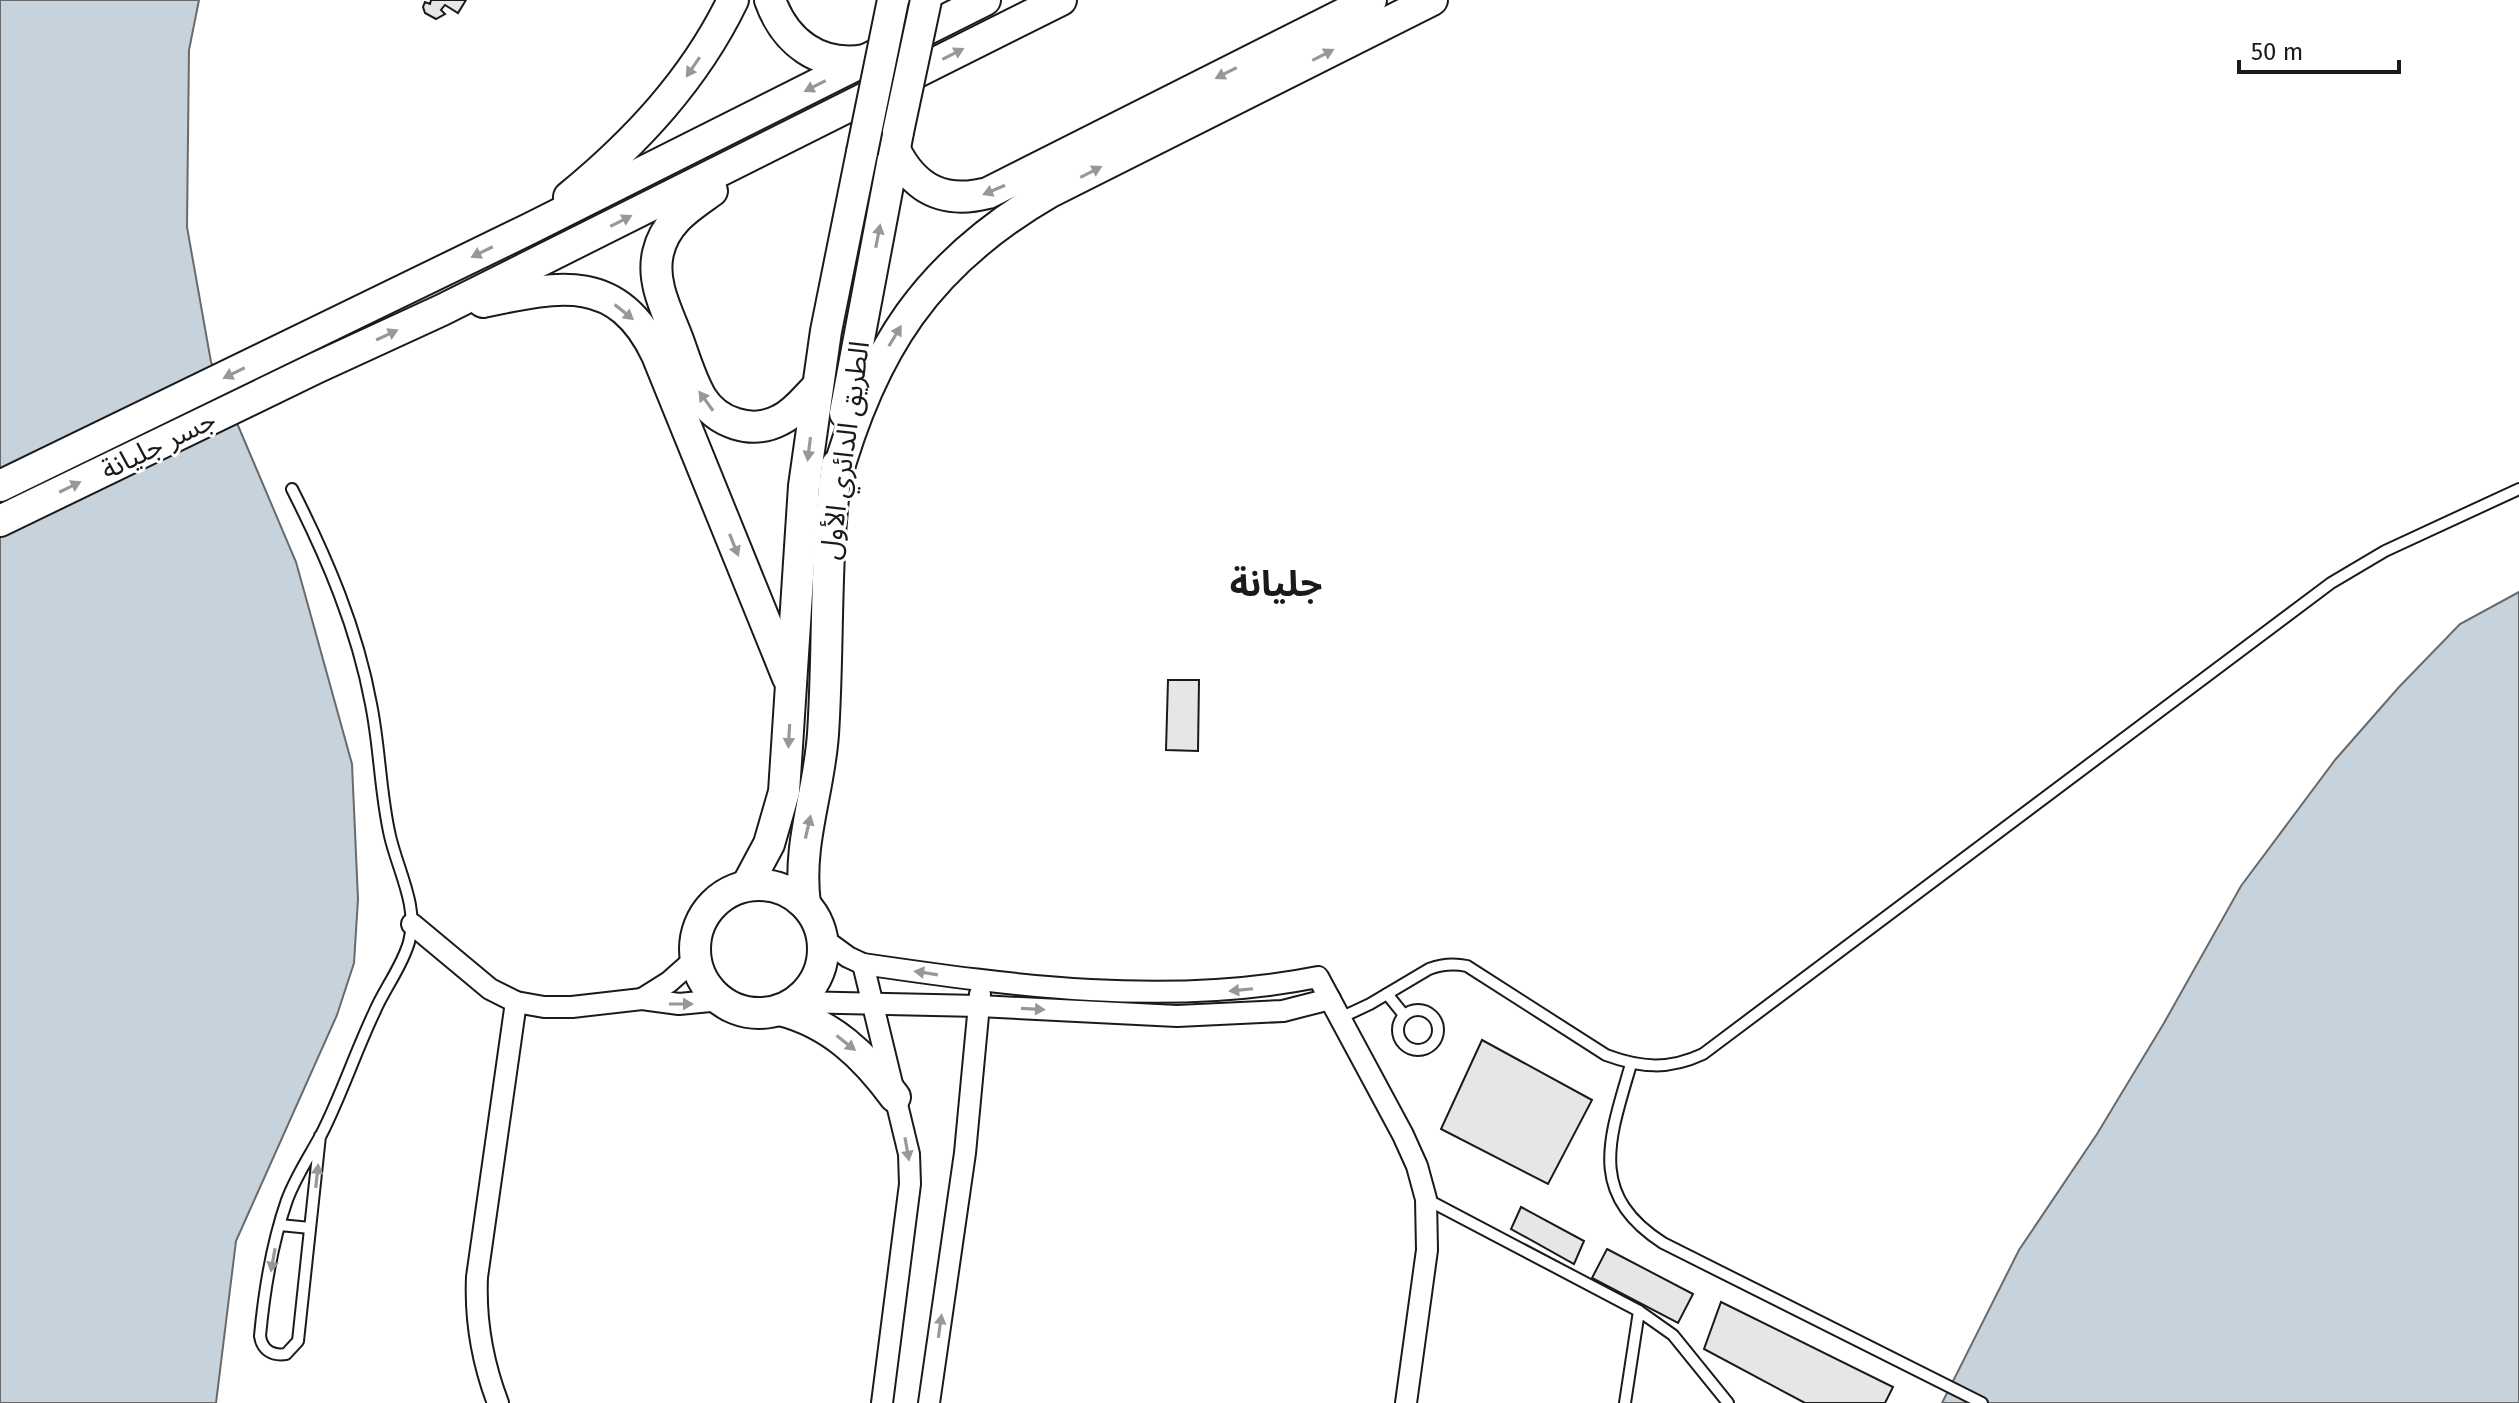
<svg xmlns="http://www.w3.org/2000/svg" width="2519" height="1403" font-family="'Fira Sans','Noto Sans Arabic',sans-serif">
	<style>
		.water { fill: #c6d2dc; stroke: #6a6a6a; stroke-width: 2 }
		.building { fill: #e6e6e6; stroke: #1a1a1a; stroke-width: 2 }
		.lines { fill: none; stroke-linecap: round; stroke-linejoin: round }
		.service-casing { stroke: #1a1a1a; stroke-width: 14 }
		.minor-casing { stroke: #1a1a1a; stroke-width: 24 }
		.primary-casing { stroke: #1a1a1a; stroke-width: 34 }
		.service { stroke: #fff; stroke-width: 10 }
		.minor { stroke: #fff; stroke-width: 20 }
		.primary { stroke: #fff; stroke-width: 30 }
		.primary-bridge-casing { stroke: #1a1a1a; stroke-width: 34; stroke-linecap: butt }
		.primary-bridge { stroke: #fff; stroke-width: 30 }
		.oneway { fill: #989898 }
		.labels { text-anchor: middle; stroke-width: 6; stroke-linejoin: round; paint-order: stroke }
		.street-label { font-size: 28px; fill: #1a1a1a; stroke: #fff }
		.district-label { font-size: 36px; font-weight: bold; fill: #1a1a1a; stroke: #fff }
	</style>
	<rect width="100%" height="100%" fill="#fff"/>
	<g class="water">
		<path d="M0,0H199L189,50L187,227L211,362L296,562L352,764L358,899L354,963L337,1015L236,1241L216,1403H0Z"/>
		<path d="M2519,592V1403H1942L2019,1250L2097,1134L2164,1023L2241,886L2335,760L2399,687L2460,624Z"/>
	</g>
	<g class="building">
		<path d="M431,0H466L458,13L445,5L441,10L445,14L436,19L425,13L423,7L425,2L430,4Z"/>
		<path d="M1168,680H1199L1198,751L1166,750Z"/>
		<path d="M1482,1040L1592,1100L1548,1184L1441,1129Z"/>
		<path d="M1521,1207L1584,1241L1574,1264L1511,1229Z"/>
		<path d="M1607,1249L1693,1294L1678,1323L1592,1278Z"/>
		<path d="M1721,1302L1893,1387L1885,1403H1805L1704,1349Z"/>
	</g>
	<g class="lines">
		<defs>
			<g id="service">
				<path d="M292,489C327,558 357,628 371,704C380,748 380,793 390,836C398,871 419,907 409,942C402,967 384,989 374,1013C355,1053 341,1096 321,1135C309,1157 296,1176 287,1200C273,1240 264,1293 260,1336C262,1350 272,1356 286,1354L298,1341L320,1136"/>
				<path d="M1387,994L1404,1015"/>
				<circle cx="1418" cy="1030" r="20"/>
				<path d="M1340,1018L1370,1004L1429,969C1442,964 1453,963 1467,966L1606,1055C1641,1068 1669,1070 1703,1054L2331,583L2385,551L2519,489"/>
				<path d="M1631,1064C1610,1137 1586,1194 1663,1243L1982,1403"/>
				<path d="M1426,1199L1639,1311L1673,1335L1728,1403"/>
				<path d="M280,1225L310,1228"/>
				<path d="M1625,1403L1639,1311"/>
			</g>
			<g id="minor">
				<path d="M412,924L490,989L516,1002L544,1007H572L642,999L679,1004L721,1000"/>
				<path d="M822,938L848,957L863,964C1014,986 1167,1007 1318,977L1403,1135L1417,1166L1426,1199L1427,1250L1406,1403"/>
				<path d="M863,964L909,1154L910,1184L882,1403"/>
				<path d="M642,999L669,982L695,959"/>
				<path d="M795,1002L979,1006L1177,1016L1283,1011L1330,999"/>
				<path d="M498,1403C482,1361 475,1322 477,1277L516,1002"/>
				<path d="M929,1403L965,1153L980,994"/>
			</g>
			<g id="primary">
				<path d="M770,0C785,42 819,68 865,60"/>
				<path d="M895,150C915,190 945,204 988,193L1371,0"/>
				<path d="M712,191C688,208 665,222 658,253C651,283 668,313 678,340C685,359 691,380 701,397C717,423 752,435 780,420C795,413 805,399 816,388"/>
				<path d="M569,197C636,142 695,79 733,0"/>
				<path d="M483,302C558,286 618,272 657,355L788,678"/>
				<path d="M845,413L898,132"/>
				<path d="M834,485C871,350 927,263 1050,192L1432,0"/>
				<path d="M0,486L529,229L985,0"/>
				<path d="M0,521L316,368L442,310L1061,0"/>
				<circle cx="759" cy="949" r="64"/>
				<path d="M747,885L769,844L784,792L804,486L826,331L862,152"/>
				<path d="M805,904C797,844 819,793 823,734C829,644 824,555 837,465"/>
				<path d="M780,1010C831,1023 865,1056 895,1097"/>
			</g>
		</defs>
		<use href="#service" class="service-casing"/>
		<use href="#minor" class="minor-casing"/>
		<use href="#primary" class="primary-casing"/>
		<use href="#service" class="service"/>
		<use href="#minor" class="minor"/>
		<use href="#primary" class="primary"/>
		<defs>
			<g id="primary-bridge">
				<path d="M898,132L926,0"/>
				<path d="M862,152L893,0"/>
			</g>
		</defs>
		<use href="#primary-bridge" class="primary-bridge-casing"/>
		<use href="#primary-bridge" class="primary-bridge"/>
	</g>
	<defs><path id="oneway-solid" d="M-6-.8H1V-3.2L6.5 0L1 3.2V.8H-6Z" transform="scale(2)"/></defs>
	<g class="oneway">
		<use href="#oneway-solid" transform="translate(953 54) rotate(-27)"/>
		<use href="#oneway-solid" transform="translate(1323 55) rotate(-27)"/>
		<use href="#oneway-solid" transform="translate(693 67) rotate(124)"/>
		<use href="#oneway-solid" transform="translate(1226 73) rotate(153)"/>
		<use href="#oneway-solid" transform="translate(815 86) rotate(153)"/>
		<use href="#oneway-solid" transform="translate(1091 172) rotate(-27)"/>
		<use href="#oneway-solid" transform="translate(994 190) rotate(157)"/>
		<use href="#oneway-solid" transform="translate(621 221) rotate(-27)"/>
		<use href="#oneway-solid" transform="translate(878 236) rotate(-79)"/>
		<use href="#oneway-solid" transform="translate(482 252) rotate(154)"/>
		<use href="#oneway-solid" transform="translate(624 312) rotate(39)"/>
		<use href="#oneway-solid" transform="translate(387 335) rotate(-25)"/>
		<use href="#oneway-solid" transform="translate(895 336) rotate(-59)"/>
		<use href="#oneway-solid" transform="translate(234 373) rotate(154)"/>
		<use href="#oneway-solid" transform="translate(706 401) rotate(-126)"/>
		<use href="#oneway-solid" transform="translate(809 449) rotate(97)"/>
		<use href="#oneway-solid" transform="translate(70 487) rotate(-26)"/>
		<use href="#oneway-solid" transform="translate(734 545) rotate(68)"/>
		<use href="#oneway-solid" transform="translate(789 736) rotate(93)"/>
		<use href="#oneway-solid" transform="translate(808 827) rotate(-77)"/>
		<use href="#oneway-solid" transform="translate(926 973) rotate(-171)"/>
		<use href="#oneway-solid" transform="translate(1241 990) rotate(174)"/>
		<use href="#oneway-solid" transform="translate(681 1004)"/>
		<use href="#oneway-solid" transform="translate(1033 1009) rotate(3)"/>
		<use href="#oneway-solid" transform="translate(846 1043) rotate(38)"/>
		<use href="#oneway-solid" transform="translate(907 1149) rotate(80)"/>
		<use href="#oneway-solid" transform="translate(317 1176) rotate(-84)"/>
		<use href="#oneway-solid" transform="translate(273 1260) rotate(100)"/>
		<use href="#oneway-solid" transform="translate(940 1326) rotate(-82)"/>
	</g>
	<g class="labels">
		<g class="street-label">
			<text transform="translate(158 444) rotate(-26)" y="10">جسر جليانة</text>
			<text transform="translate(844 450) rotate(-82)" y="10">الطريق الدائري الأول</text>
		</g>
		<g class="district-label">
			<text x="1276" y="596">جليانة</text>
		</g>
	</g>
	<path d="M2239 60v12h160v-12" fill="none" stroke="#1a1a1a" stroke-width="4"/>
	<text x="2251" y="60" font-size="24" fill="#1a1a1a" stroke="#ffffff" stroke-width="6" paint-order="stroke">50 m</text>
</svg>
